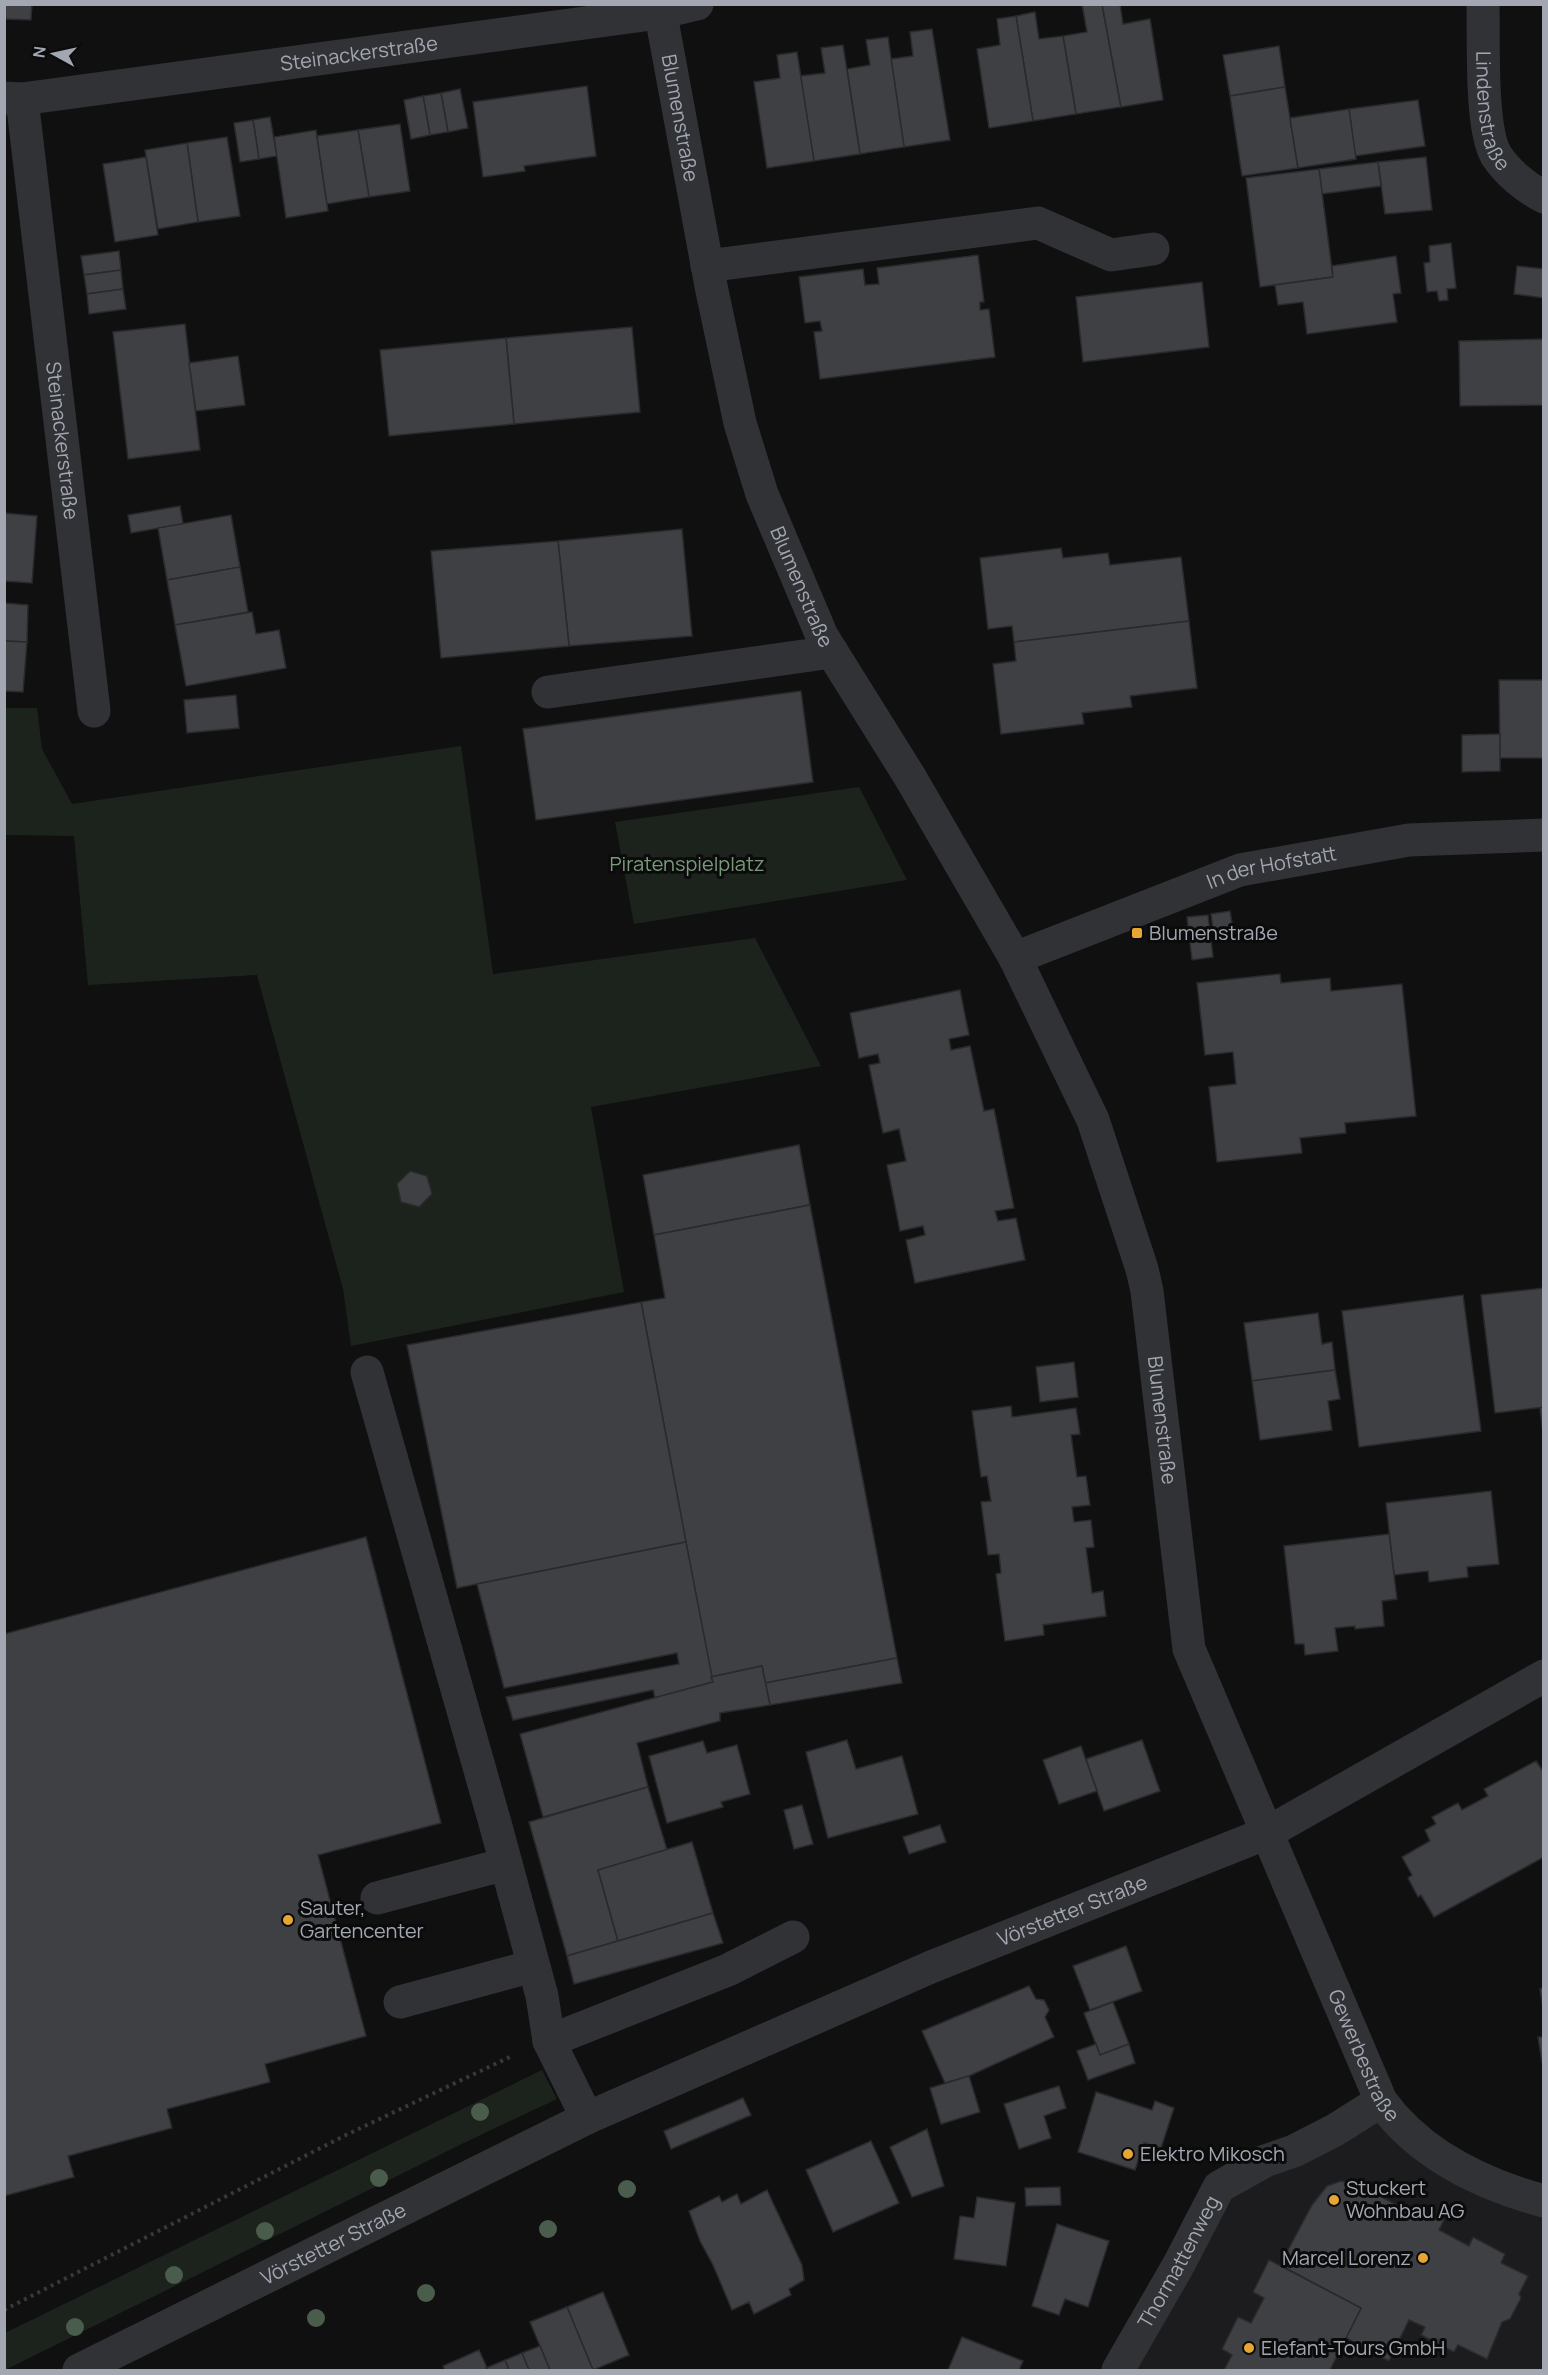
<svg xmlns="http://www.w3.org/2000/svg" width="1548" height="2375" font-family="Manrope,sans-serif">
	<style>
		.built { fill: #1c1c1e }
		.green { fill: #1c231d }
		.building { fill: #3f4044; stroke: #2a2a2d; stroke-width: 1.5 }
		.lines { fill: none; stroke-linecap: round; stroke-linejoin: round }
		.path { stroke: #37393d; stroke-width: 4; stroke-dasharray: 3 4.5; stroke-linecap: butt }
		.minor { stroke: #313236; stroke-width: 33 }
		.tree { fill: #4a5c4b }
		.poi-dot { fill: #e6a633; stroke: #0b0b0c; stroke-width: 2 }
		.labels { text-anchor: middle; stroke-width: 6; stroke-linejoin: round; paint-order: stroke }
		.street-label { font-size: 20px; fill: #a2a7b1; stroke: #0b0b0c }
		.park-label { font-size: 20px; fill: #799b7b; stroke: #0b0b0c }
		.poi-label { font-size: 20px; fill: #a2a7b1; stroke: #0b0b0c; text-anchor: start }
	</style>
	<rect width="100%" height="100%" fill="#101011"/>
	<path class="built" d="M1381,2101L1543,2201V2370H1118L1219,2187Z"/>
	<g class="green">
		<path d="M5,708H37L42,749L72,804L461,746L493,974L755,938L821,1066L591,1107L624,1292L351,1346L343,1289L257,975L88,985L74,836L5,835Z"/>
		<path d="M859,787L907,880L634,924L615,822Z"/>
		<path d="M542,2070L557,2099L472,2139L5,2370V2333Z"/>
	</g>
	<g class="building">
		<path d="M4,4H32L31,20L6,19Z"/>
		<path d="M1082,4H1102L1121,107L1076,114L1063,36L1087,32Z"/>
		<path d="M1102,4H1120L1123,24L1150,19L1163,100L1121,107Z"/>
		<path d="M1035,12L1039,39L1063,36L1076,114L1033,121L1016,16Z"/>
		<path d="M1016,16L1033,121L989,128L977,49L1000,45L997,19Z"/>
		<path d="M932,29L950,140L904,147L891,59L913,56L910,32Z"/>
		<path d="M888,37L904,147L860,154L847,69L870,65L866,40Z"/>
		<path d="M843,45L860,154L814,161L800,76L825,73L821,48Z"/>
		<path d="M1279,46L1285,87L1230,96L1223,55Z"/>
		<path d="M797,52L814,161L767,168L754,82L780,78L777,55Z"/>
		<path d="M587,86L596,156L524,166L525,171L483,177L473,102Z"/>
		<path d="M1285,87L1298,168L1242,176L1230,96Z"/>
		<path d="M460,89L468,128L448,132L441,93Z"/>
		<path d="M441,93L448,132L430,135L423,96Z"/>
		<path d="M423,96L430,135L411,139L404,100Z"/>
		<path d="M1418,100L1425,146L1355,156L1349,109Z"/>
		<path d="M1349,109L1356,159L1298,168L1290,118Z"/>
		<path d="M270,117L277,156L259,159L253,120Z"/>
		<path d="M253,120L259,159L240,162L234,123Z"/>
		<path d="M400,124L410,191L369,197L358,130Z"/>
		<path d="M316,130L328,211L286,218L274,137Z"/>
		<path d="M358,130L369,197L327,204L317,136Z"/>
		<path d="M227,137L240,216L198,222L187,143Z"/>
		<path d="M187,143L198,222L158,229L145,150Z"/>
		<path d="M146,157L158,235L115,242L103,164Z"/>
		<path d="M1426,157L1432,210L1385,214L1378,162Z"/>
		<path d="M1378,162L1381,186L1322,194L1319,169Z"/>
		<path d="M1319,169L1333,277L1260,287L1246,178Z"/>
		<path d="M1451,243L1456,288L1447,289L1448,300L1439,301L1437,291L1427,292L1424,263L1430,262L1429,246Z"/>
		<path d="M119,251L121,270L84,275L81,256Z"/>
		<path d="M978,255L984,302H980V310L989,309L995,357L820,379L814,332L822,331L820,321L805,323L799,277L863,269L865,285L879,284L877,268Z"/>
		<path d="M1396,256L1401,293L1393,294L1397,322L1307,334L1303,302L1278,305L1275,285L1333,277L1332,266Z"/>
		<path d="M1517,266L1544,269V298L1514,294Z"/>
		<path d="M121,270L123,289L87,294L84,275Z"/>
		<path d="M1202,282L1209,347L1083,362L1076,297Z"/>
		<path d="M123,289L126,309L89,314L87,294Z"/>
		<path d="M185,324L200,450L128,459L113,332Z"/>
		<path d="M632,327L640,412L514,424L506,338Z"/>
		<path d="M506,338L514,424L389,436L380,350Z"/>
		<path d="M1544,339V405L1460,406L1459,341Z"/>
		<path d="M238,356L245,405L196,411L189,363Z"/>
		<path d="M180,506L183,524L131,533L128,515Z"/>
		<path d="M4,513L37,516L32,583L4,581Z"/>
		<path d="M231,515L240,567L167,580L158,528Z"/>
		<path d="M682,529L692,636L569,646L558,541Z"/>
		<path d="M558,541L569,646L441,658L431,551Z"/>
		<path d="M1061,548L1063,558L1108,553L1110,565L1181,557L1189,621L1014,642L1012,626L988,629L980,558Z"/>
		<path d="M240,567L248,612L175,625L167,580Z"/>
		<path d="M4,603L28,605L27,642L4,641Z"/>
		<path d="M252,612L256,634L279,630L286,668L186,686L175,625Z"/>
		<path d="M1189,621L1197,688L1130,696L1132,707L1082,713L1084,724L1001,734L993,664L1016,661L1014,642Z"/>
		<path d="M4,641L27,642L23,692L4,691Z"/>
		<path d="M1499,680H1544V758H1500Z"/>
		<path d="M801,691L813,782L536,820L523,729Z"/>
		<path d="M236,695L239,728L187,733L184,700Z"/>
		<path d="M1500,734V771L1462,772V735Z"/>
		<path d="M1230,911L1234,934L1214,937L1211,914Z"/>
		<path d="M1208,915L1213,957L1192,960L1187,917Z"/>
		<path d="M1280,974L1281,983L1330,978L1331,991L1402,984L1416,1116L1345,1123L1346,1133L1300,1138L1302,1153L1217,1162L1209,1087L1236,1084L1233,1052L1205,1055L1197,983Z"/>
		<path d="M960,990L969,1035L949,1039L951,1050L970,1046L984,1111L994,1109L1014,1208L995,1211L998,1221L1016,1218L1025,1260L915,1283L906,1240L925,1235L923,1226L900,1231L887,1165L906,1161L899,1129L883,1133L869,1065L880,1063L878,1054L859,1058L850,1013Z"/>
		<path d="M799,1145L810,1205L654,1235L643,1175Z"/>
		<path d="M410,1171L427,1176L432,1194L419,1207L401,1202L397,1184Z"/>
		<path d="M810,1205L897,1658L765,1683L762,1666L711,1677L641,1302L665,1298L654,1235Z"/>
		<path d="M1544,1288V1407L1495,1413L1481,1295Z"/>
		<path d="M1463,1295L1481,1431L1359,1447L1342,1311Z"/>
		<path d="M641,1302L686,1542L457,1588L407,1345Z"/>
		<path d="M1318,1313L1322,1344L1332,1342L1335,1370L1252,1381L1244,1323Z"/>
		<path d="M1074,1362L1078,1397L1040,1402L1036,1367Z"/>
		<path d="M1335,1370L1340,1399L1328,1401L1332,1430L1260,1440L1252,1381Z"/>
		<path d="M1011,1406L1012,1417L1076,1408L1080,1434L1071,1435L1077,1477L1086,1476L1090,1505L1072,1507L1074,1522L1091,1520L1094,1547L1086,1548L1092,1593L1103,1591L1106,1616L1043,1625L1044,1635L1005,1641L996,1574L1001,1573L999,1554L988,1555L981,1502L991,1501L987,1476L981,1477L972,1411Z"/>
		<path d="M1544,1407V1441L1540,1408Z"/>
		<path d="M1491,1491L1499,1564L1467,1567L1468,1577L1429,1582L1428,1571L1394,1575L1386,1503Z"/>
		<path d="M1389,1534L1397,1599L1382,1601L1384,1626L1355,1629V1626L1335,1628L1338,1651L1305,1655L1304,1644H1295L1284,1546Z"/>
		<path d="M366,1537L441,1823L318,1855L366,2036L265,2064L270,2082L167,2109L172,2128L68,2156L74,2177L4,2196V1634Z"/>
		<path d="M686,1542L713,1682L655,1698L653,1690L513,1720L506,1697L679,1664L677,1653L504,1688L477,1584Z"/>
		<path d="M897,1658L902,1683L770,1705L765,1683Z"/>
		<path d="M762,1666L770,1705L720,1713V1721L637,1743L648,1787L543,1817L520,1734L713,1682L711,1677Z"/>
		<path d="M847,1740L856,1769L902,1756L918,1814L828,1838L806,1752Z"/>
		<path d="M1142,1740L1160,1791L1104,1811L1086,1759Z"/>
		<path d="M703,1741L707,1753L737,1745L750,1794L721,1802L723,1807L667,1823L649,1756Z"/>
		<path d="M1081,1746L1097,1791L1059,1804L1043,1760Z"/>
		<path d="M1536,1761L1544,1773V1857L1434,1917L1421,1895L1418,1897L1408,1878L1412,1875L1402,1857L1430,1841L1425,1830L1436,1824L1432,1817L1458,1803L1462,1810L1488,1796L1484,1789Z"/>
		<path d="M648,1787L667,1850L598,1870L618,1941L567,1956L529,1822Z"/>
		<path d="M802,1805L813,1844L794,1849L784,1810Z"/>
		<path d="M940,1825L946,1842L909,1854L903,1837Z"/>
		<path d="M692,1842L713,1913L618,1941L598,1870Z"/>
		<path d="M713,1913L723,1943L574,1984L567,1956Z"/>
		<path d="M1126,1946L1142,1991L1090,2010L1073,1966Z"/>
		<path d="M1029,1986L1036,1999L1044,2000L1049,2010L1045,2017L1054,2037L969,2076L945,2083L922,2031Z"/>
		<path d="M1544,1988V2013L1540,1989Z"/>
		<path d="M1113,2002L1129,2044L1100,2055L1084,2013Z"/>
		<path d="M1538,2037H1544V2062H1542Z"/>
		<path d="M1096,2044L1100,2055L1129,2044L1135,2063L1088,2080L1077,2051Z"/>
		<path d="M969,2076L980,2112L941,2124L930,2088Z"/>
		<path d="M1059,2086L1066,2108L1044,2116L1051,2138L1019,2149L1004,2104Z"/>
		<path d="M1096,2092L1152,2110L1155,2101L1174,2108L1161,2148L1144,2143L1135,2170L1078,2152Z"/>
		<path d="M743,2098L751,2115L671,2149L664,2131Z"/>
		<path d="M927,2129L944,2186L912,2197L890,2147Z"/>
		<path d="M871,2141L899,2203L833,2232L806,2170Z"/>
		<path d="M1341,2181L1362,2186L1422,2219L1427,2212L1444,2220L1439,2230L1469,2246L1473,2237L1505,2254L1501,2263L1528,2276L1519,2294L1521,2298L1510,2319L1502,2322L1487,2359L1458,2345L1454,2352L1421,2335L1425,2327L1409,2320L1389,2361L1346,2338L1361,2308L1280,2265L1312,2205L1327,2186Z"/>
		<path d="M1060,2187L1061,2205L1026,2206L1025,2188Z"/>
		<path d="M767,2190L802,2265L804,2280L789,2289L791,2295L754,2314L749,2302L732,2310L713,2265L700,2241L689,2211L719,2196L722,2202L737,2194L741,2204Z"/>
		<path d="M977,2197L1015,2203L1006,2266L954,2259L960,2216L974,2218Z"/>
		<path d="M1057,2224L1109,2241L1088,2307L1065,2299L1059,2315L1032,2306Z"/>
		<path d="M1269,2260L1361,2308L1330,2370H1224L1232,2355L1222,2349L1238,2317L1251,2323L1264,2298L1253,2292Z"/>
		<path d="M603,2292L629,2355L593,2370L567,2307Z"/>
		<path d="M567,2307L593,2370H550L530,2322Z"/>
		<path d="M962,2337L1023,2361L1019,2370H948Z"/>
		<path d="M540,2346L550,2370H529L522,2353Z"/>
		<path d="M479,2350L488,2370H445L443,2366Z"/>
		<path d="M522,2353L529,2370H509L505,2360Z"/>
		<path d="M505,2360L509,2370H488L486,2368Z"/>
	</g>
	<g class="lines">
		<path class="path" d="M4,2310L346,2135L512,2056"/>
		<g class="minor">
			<path id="s1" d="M659,4L711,286L740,423L762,494L822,636L910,777L1015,958L1093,1120L1142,1269L1147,1291L1189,1649L1381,2101C1420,2155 1481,2184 1544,2201"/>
			<path id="s2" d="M1483,4C1484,38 1480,128 1496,155C1507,172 1526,188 1544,197"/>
			<path id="s3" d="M4,98L22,99L659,13L697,4"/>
			<path id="s4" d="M22,99L94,711"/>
			<path d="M707,266L1038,223L1111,255L1153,249"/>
			<path d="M548,692L832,652"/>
			<path id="s5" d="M1015,958L1240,870L1409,840L1544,835"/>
			<path d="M367,1372L495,1823L542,1996L549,2041"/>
			<path d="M377,1898L506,1864"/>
			<path d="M400,2002L533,1966"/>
			<path d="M587,2118L549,2041L728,1970L793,1937"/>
			<path id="s6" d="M79,2370L587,2118L931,1967L1267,1833L1544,1676"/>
			<path id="s7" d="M1118,2370L1178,2266L1219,2187L1265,2161L1294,2151L1335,2130L1381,2101"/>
		</g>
	</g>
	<g class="tree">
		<circle cx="480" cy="2112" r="9"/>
		<circle cx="379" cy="2178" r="9"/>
		<circle cx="627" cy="2189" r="9"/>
		<circle cx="548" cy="2229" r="9"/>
		<circle cx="265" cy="2231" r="9"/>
		<circle cx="174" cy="2275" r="9"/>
		<circle cx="426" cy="2293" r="9"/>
		<circle cx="316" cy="2318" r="9"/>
		<circle cx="75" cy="2327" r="9"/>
	</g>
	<g class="poi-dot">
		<rect x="1131" y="927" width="12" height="12" rx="3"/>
		<circle cx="288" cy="1920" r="6"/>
		<circle cx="1128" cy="2154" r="6"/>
		<circle cx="1334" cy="2200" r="6"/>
		<circle cx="1423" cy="2258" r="6"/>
		<circle cx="1249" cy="2348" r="6"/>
	</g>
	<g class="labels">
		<g class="street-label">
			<text dy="7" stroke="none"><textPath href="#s3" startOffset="358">Steinackerstraße</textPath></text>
			<text dy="7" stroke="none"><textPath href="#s2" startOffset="108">Lindenstraße</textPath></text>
			<text dy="7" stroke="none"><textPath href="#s1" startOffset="116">Blumenstraße</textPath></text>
			<text dy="7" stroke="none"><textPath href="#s4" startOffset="344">Steinackerstraße</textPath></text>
			<text dy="7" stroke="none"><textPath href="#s1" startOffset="602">Blumenstraße</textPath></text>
			<text dy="7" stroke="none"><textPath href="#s5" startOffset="273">In der Hofstatt</textPath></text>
			<text dy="7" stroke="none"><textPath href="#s1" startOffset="1520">Blumenstraße</textPath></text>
			<text dy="7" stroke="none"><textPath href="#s6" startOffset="1095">Vörstetter Straße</textPath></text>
			<text dy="7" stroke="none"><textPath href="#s1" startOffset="2193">Gewerbestraße</textPath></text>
			<text dy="7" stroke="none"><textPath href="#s6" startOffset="284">Vörstetter Straße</textPath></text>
			<text dy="7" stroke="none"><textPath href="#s7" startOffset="124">Thormattenweg</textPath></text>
		</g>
		<g class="park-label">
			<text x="687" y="871">Piratenspielplatz</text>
		</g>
		<g class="poi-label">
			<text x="1149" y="940">Blumenstraße</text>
			<text x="300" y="1915">Sauter,<tspan x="300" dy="23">Gartencenter</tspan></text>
			<text x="1140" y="2161">Elektro Mikosch</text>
			<text x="1346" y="2195">Stuckert<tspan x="1346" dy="23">Wohnbau AG</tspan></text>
			<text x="1411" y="2265" text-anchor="end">Marcel Lorenz</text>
			<text x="1261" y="2355">Elefant-Tours GmbH</text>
		</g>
	</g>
	<rect width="1548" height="2375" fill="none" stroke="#a2a7b1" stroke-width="12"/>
	<g transform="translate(54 54) rotate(278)" stroke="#0b0b0c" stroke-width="4.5" paint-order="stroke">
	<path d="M0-4.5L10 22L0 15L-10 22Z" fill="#a2a7b1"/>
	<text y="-9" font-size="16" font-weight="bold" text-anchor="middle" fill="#a2a7b1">N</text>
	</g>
</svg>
